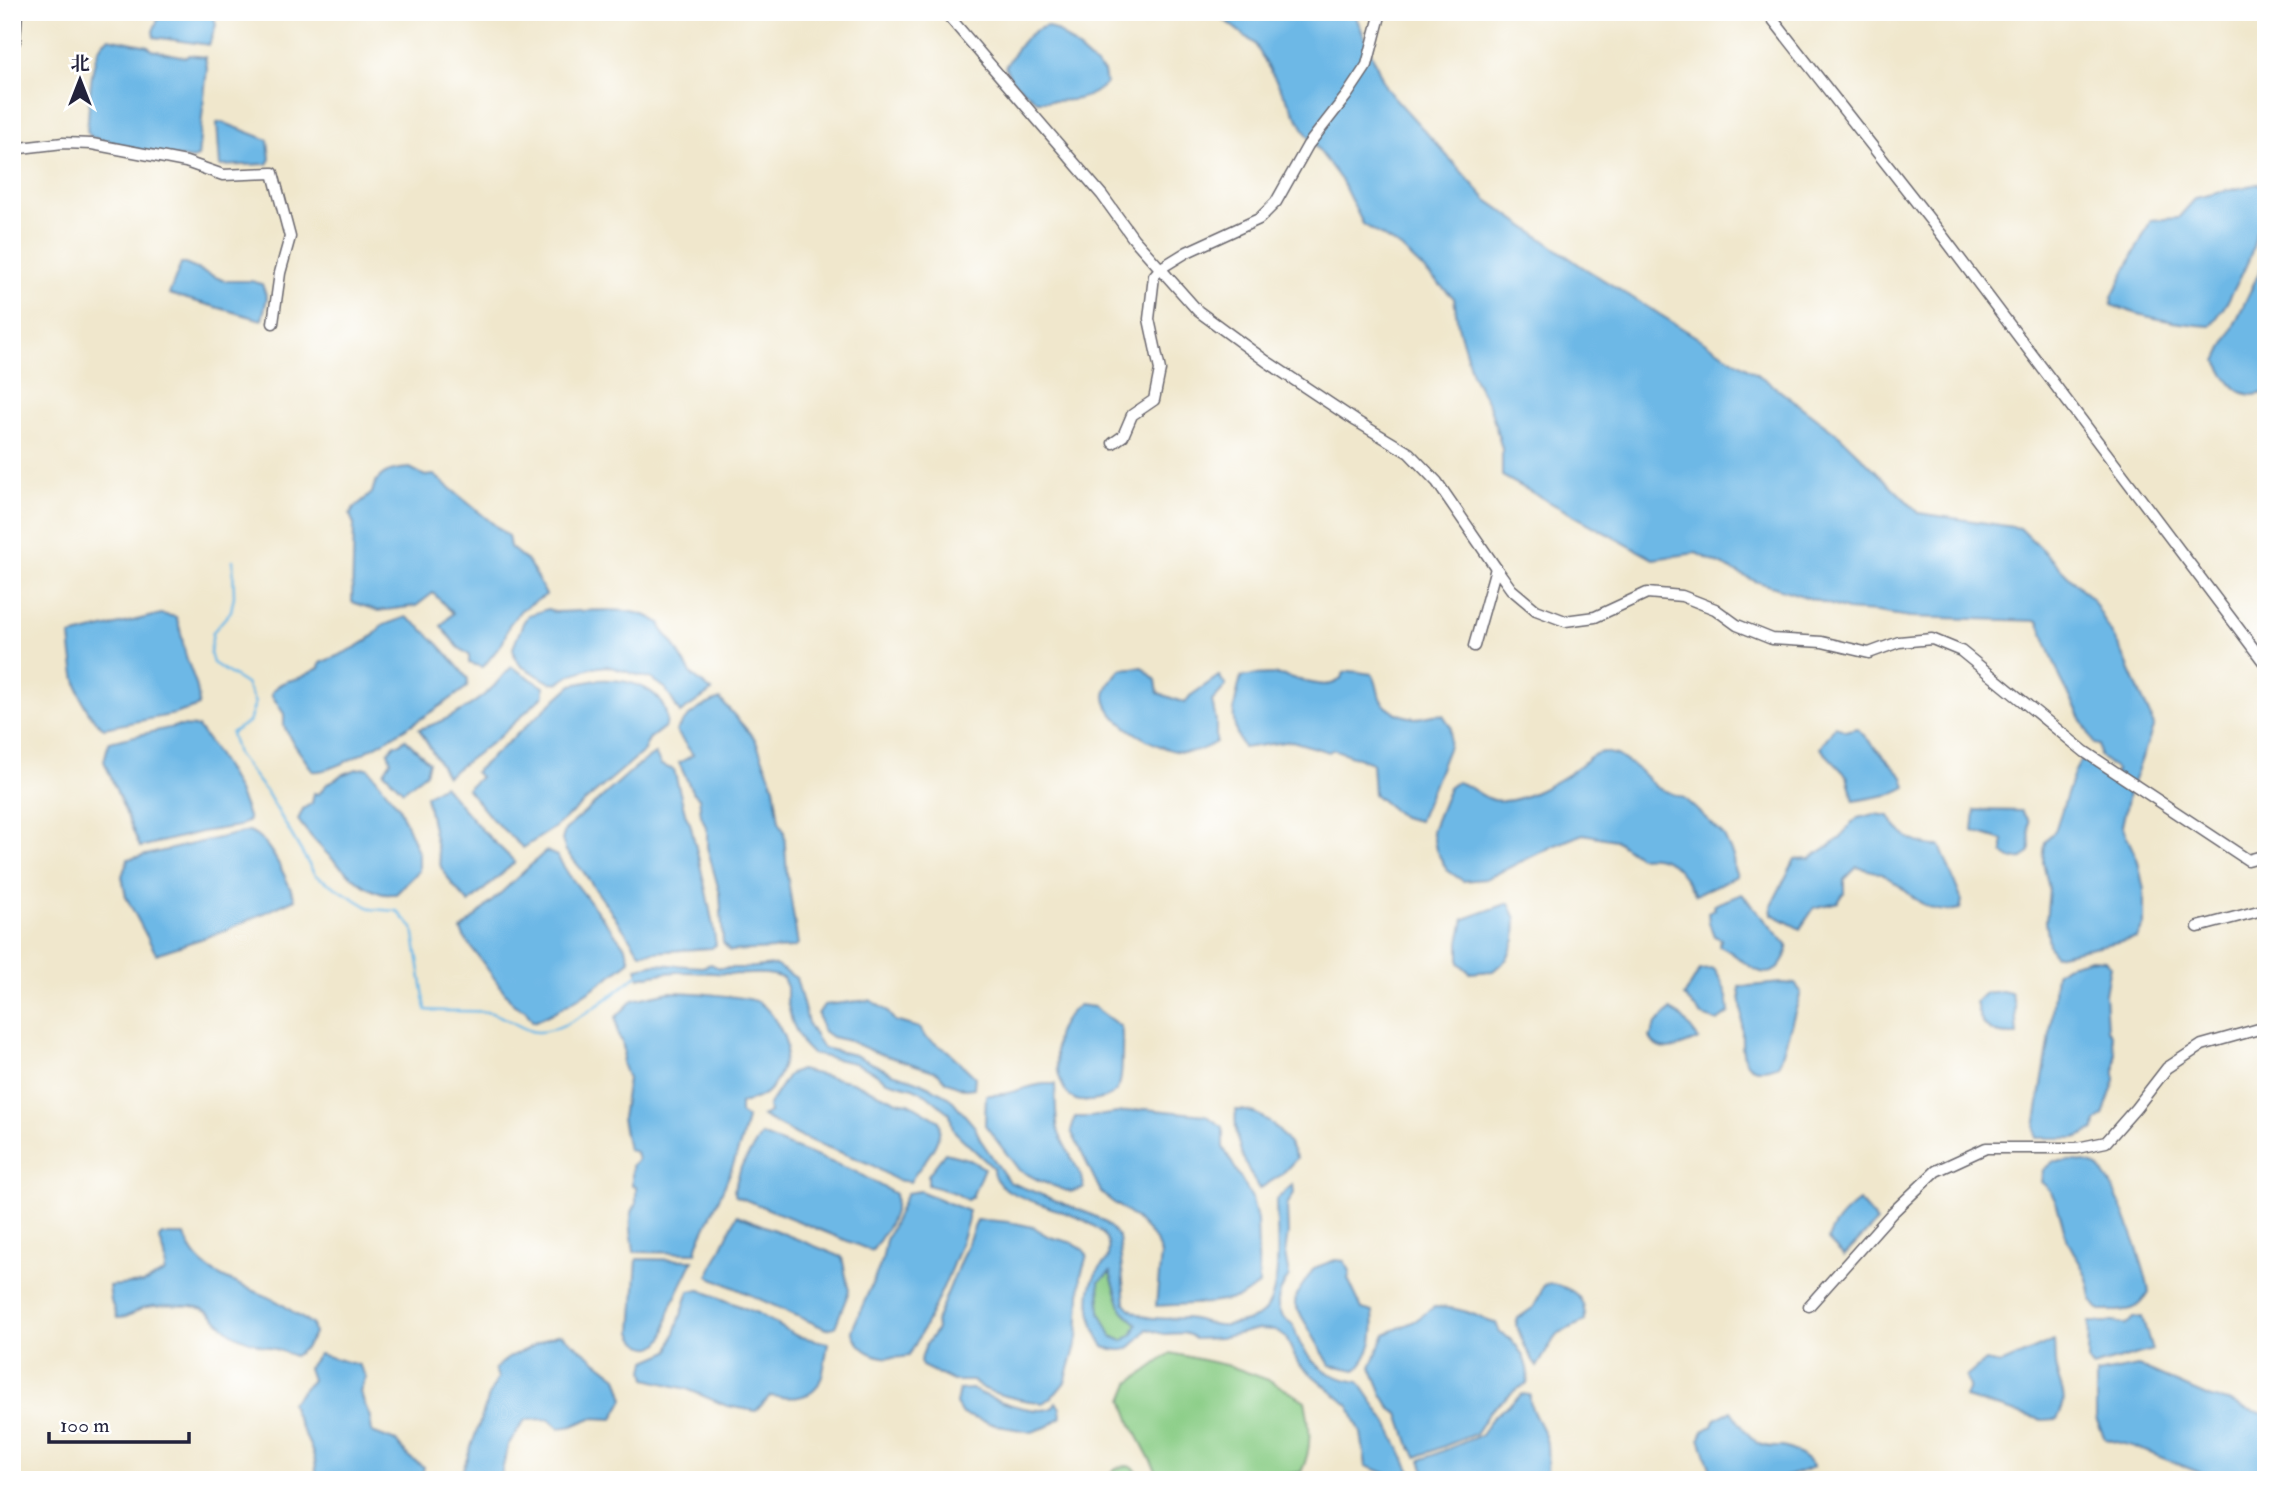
<svg xmlns="http://www.w3.org/2000/svg" width="2278" height="1492" font-family="'IM FELL Double Pica','Noto Serif SC',serif">
	<style>
		.green { fill: #8acd86; stroke: #567860; stroke-width: 2 }
		.water { fill: #6db8e6; stroke: #486d90; stroke-width: 2; fill-rule: evenodd }
		.lines { fill: none; stroke-linecap: round; stroke-linejoin: round }
		.stream { stroke: #6db8e6; stroke-width: 2.5 }
		.minor-casing { stroke: #6a676e; stroke-width: 13 }
		.primary-casing { stroke: #6a676e; stroke-width: 19 }
		.minor { stroke: #fff; stroke-width: 10 }
		.primary { stroke: #fff; stroke-width: 16 }
	</style>
	<rect width="100%" height="100%" fill="#fff"/>
	<filter id="ink" filterUnits="userSpaceOnUse"><feTurbulence type="fractalNoise" baseFrequency=".0143" numOctaves="2"/><feDisplacementMap in="SourceGraphic" scale="14" xChannelSelector="R" yChannelSelector="G"/><feConvolveMatrix kernelMatrix="1 2 1 2 8 2 1 2 1" color-interpolation-filters="sRGB"/></filter>
	<filter id="wash" filterUnits="userSpaceOnUse"><feTurbulence type="fractalNoise" baseFrequency=".00686" numOctaves="4" result="noise"/><feDisplacementMap in="SourceGraphic" scale="28" xChannelSelector="R" yChannelSelector="G"/><feGaussianBlur stdDeviation="1.57" result="paint"/><feColorMatrix in="noise" values="0 0 0 0 0 0 0 0 0 0 0 0 0 0 0 0 0 1.4 0 .05"/><feComposite in="paint" operator="in"/></filter>
	<g filter="url(#wash)">
		<rect width="100%" height="100%" fill="#f0e7cc"/>
		<g class="green">
			<path d="M1110,1272L1122,1310L1137,1324L1133,1334L1123,1341L1111,1336L1100,1312L1099,1281Z"/>
			<path d="M1171,1353L1230,1366L1271,1381L1305,1401C1310,1426 1313,1448 1301,1472L1281,1475L1272,1480H1161L1132,1425L1123,1400L1130,1383Z"/>
			<path d="M1126,1466L1133,1467L1144,1480H1102L1116,1468Z"/>
		</g>
		<g class="water">
			<path d="M161,12H213L216,25L209,45L154,37L153,31Z"/>
			<path d="M1214,12H1354L1386,88L1487,200L1581,266L1763,378L1840,436L1919,513L2020,528L2093,600L2121,650L2154,725L2129,794L2122,826L2138,861L2144,890V924L2137,938L2054,955L2049,945L2046,921L2049,889L2043,862L2045,842L2055,831L2074,773L2081,760L2088,761L2112,781L2116,770L2100,756L2099,745L2094,744L2060,677L2038,621L1910,617L1877,612L1847,610L1755,581L1696,553L1653,559L1502,476V449L1490,407L1472,374L1458,326L1454,298L1401,248L1363,224L1341,180L1306,133L1255,44Z"/>
			<path d="M1047,26L1060,33L1104,72L1106,83C1090,103 1061,101 1037,101L1011,79L1005,67C1016,50 1026,31 1047,26Z"/>
			<path d="M109,38L148,46L152,50L185,57L189,55L205,57L207,68L198,157L193,159L151,153L91,137L87,131C90,109 88,48 109,38Z"/>
			<path d="M222,122L268,140L270,159L267,164L220,166L217,123Z"/>
			<path d="M2266,182V221L2256,232C2256,253 2225,310 2210,326C2176,324 2143,317 2111,305L2112,297L2151,220L2178,218L2196,198Z"/>
			<path d="M2266,258V392C2240,403 2227,381 2217,361Z"/>
			<path d="M181,264H185L225,281H251L262,284L267,298L262,320L169,294Z"/>
			<path d="M410,468L425,476L434,475L508,536L510,547L529,563L546,595L521,610L509,625L503,642L483,667L469,663V655L458,647L441,626L453,613L433,593L416,606L378,611L352,602L354,524L350,515L354,508L372,493C376,472 391,469 410,468Z"/>
			<path d="M548,609L554,612C586,612 635,603 661,624L662,630L673,643L692,675L712,691L680,713L665,688L652,679L638,675L607,666L591,668L573,674L558,683H551L521,666L515,658L513,648L523,623L528,615Z"/>
			<path d="M161,614L176,617C182,630 182,643 186,656C192,676 199,684 199,706L175,714L104,728C76,709 73,667 70,636Z"/>
			<path d="M406,617C430,632 450,657 468,679L467,687C444,705 337,776 313,771L291,740L284,726V714L271,694C277,684 285,681 296,679C303,677 312,671 319,668L320,663C337,656 373,643 381,626Z"/>
			<path d="M512,667L544,687V695L498,738L447,776L419,729C445,722 473,706 492,688C499,681 504,673 512,667Z"/>
			<path d="M1142,667L1156,680L1158,693L1185,703L1190,696L1219,676L1226,686L1212,701L1216,721V742C1207,748 1196,752 1185,752C1162,753 1106,722 1105,697C1105,686 1114,677 1121,669Z"/>
			<path d="M1350,671L1372,674C1378,682 1377,692 1381,700C1387,711 1404,717 1415,718C1425,718 1432,713 1443,715L1451,727L1449,746L1419,821L1402,817L1374,794L1372,763L1333,749L1329,752L1292,741L1243,748C1228,719 1234,707 1241,677C1254,675 1266,673 1279,675C1298,677 1334,697 1344,673Z"/>
			<path d="M596,680C626,678 671,688 666,726L649,739L643,752L554,828L523,848L492,819L467,789L480,777L475,772L572,685Z"/>
			<path d="M720,699L755,739L774,787L779,821L784,831L787,874L798,945L793,948L730,951L723,943L720,894L707,847V830L701,815L699,798L692,791L679,763L693,755L676,731C687,714 702,706 720,699Z"/>
			<path d="M177,726L198,727C219,755 239,787 249,820L239,826L201,832L140,847L104,761L109,742Z"/>
			<path d="M1835,726L1845,731L1857,728L1903,777L1906,787L1892,794L1854,801L1847,776L1820,748Z"/>
			<path d="M405,739L429,762L426,773L403,791L384,772L391,761L388,752L395,744H400Z"/>
			<path d="M1603,752L1617,755L1639,770L1657,788L1684,798L1710,822L1724,836L1733,856L1734,869L1737,876L1696,895C1680,871 1673,853 1639,857L1615,840L1583,834L1553,846L1486,879L1463,881L1447,870L1436,850L1432,830L1449,788L1457,782C1474,786 1483,801 1501,801C1523,802 1558,781 1576,769C1587,761 1588,755 1603,752Z"/>
			<path d="M655,754L661,765L674,770L686,816L690,823C700,864 710,903 716,945L711,948L640,953L582,870L566,851L562,840L565,830L638,765Z"/>
			<path d="M368,768L399,807L419,854V871L396,894C391,894 384,895 380,893C355,886 313,841 298,820L303,809L312,803L314,793L319,794L327,784L344,774L357,769Z"/>
			<path d="M443,785L481,829L515,862L469,903L452,884L441,867L426,796Z"/>
			<path d="M1975,810L2021,811L2029,821L2030,851L2023,858L2010,859L2003,853V840L1973,831Z"/>
			<path d="M1875,814L1889,816C1899,836 1918,846 1940,846L1962,901L1960,909C1923,918 1912,891 1885,876C1877,871 1866,870 1857,867L1844,880V893L1838,902L1814,908L1800,929L1772,914L1771,906L1795,859L1810,858L1841,838L1847,828L1858,818Z"/>
			<path d="M249,831C270,839 286,878 295,899L224,931L156,954L126,897L122,876L128,859Z"/>
			<path d="M546,851L557,856L569,875L626,948L630,961C601,984 569,1007 533,1022L525,1010L514,1005L464,937L461,930Z"/>
			<path d="M1742,894L1787,945C1788,954 1785,957 1780,965C1763,989 1737,951 1719,946L1721,939L1714,936L1709,923L1708,912L1715,909L1714,905Z"/>
			<path d="M1509,903L1516,919L1515,940L1507,959L1493,971L1470,973L1459,963V942L1464,919Z"/>
			<path d="M2091,959L2106,960L2110,966L2105,994L2107,1029L2111,1034L2115,1051V1080L2103,1115L2096,1122L2095,1130L2075,1138H2036L2035,1127L2049,1043L2056,973L2065,966Z"/>
			<path d="M656,964L702,967L711,964L719,968H745L775,965L796,978L809,1026L823,1048L855,1055L892,1073L915,1080L941,1092L953,1101L975,1127L980,1139L1009,1182L1090,1214L1104,1221L1119,1237L1125,1303C1139,1322 1163,1319 1184,1318C1199,1318 1211,1327 1226,1325C1235,1324 1249,1321 1257,1317C1286,1303 1276,1227 1276,1200L1293,1184L1294,1193L1287,1205L1288,1233L1285,1254L1289,1276C1281,1288 1272,1304 1283,1317C1286,1320 1289,1321 1292,1324C1296,1330 1297,1339 1301,1345C1315,1369 1332,1378 1359,1382L1387,1423L1415,1480H1394L1393,1476L1366,1466L1361,1433L1349,1406L1298,1363L1286,1338L1275,1330L1259,1329L1220,1338L1195,1339C1186,1330 1177,1334 1166,1334C1160,1334 1153,1330 1147,1329C1131,1347 1131,1355 1104,1347C1087,1319 1081,1284 1107,1260C1108,1256 1109,1249 1108,1244C1100,1206 991,1207 993,1168L953,1130L950,1114L926,1094L913,1088L887,1081L872,1071L854,1063L812,1054L803,1045L792,1022L787,1001V987L783,978C766,971 751,975 734,974C697,973 677,968 639,978L637,968ZM1110,1272L1122,1310L1137,1324L1133,1334L1123,1341L1111,1336L1100,1312L1099,1282Z"/>
			<path d="M1714,969C1724,984 1728,995 1729,1013L1717,1021L1702,1016L1684,996L1700,970Z"/>
			<path d="M1782,983L1795,984L1801,992L1779,1065C1734,1082 1743,1043 1742,1015C1742,1006 1740,997 1739,987Z"/>
			<path d="M2002,991L2011,993L2015,1006L2017,1035C1990,1036 1980,1028 1976,1002L1985,993Z"/>
			<path d="M669,992C684,992 751,996 760,1003C771,1011 783,1031 786,1044C788,1055 778,1082 769,1090C763,1097 749,1102 740,1103V1113L747,1118C738,1162 717,1203 698,1243L696,1253L634,1252C633,1238 626,1217 636,1205V1186L632,1185V1165L638,1160L636,1152L628,1150L622,1118L628,1079L622,1063L624,1051L622,1041L618,1036L616,1017L633,1000Z"/>
			<path d="M870,1000L886,1010L895,1021L920,1028L925,1037L948,1051L975,1077L974,1088L965,1089L947,1082L937,1072L872,1051L850,1041L832,1037L822,1030L818,1014L824,1005Z"/>
			<path d="M1079,1005L1094,1007L1121,1027C1123,1036 1122,1045 1122,1054C1121,1076 1125,1095 1098,1100C1092,1101 1082,1102 1076,1100C1056,1091 1052,1048 1059,1030C1064,1020 1070,1012 1079,1005Z"/>
			<path d="M1670,1010L1681,1016L1699,1039C1684,1045 1659,1059 1650,1037L1655,1025Z"/>
			<path d="M800,1070L852,1082L896,1101L909,1103L939,1121C944,1144 921,1163 910,1182L896,1180L870,1164L799,1136L762,1116L769,1112L768,1106L788,1075Z"/>
			<path d="M1044,1084H1055C1056,1098 1055,1121 1059,1133C1065,1150 1084,1174 1084,1188L1070,1192L1040,1181L1019,1170L985,1125L986,1095C1010,1096 1021,1087 1044,1084Z"/>
			<path d="M1145,1109L1205,1115L1223,1127V1147L1252,1198L1257,1220L1259,1285L1239,1298L1211,1303L1156,1306L1161,1254L1155,1239L1136,1219L1102,1194L1071,1131L1075,1117H1090Z"/>
			<path d="M1236,1110C1264,1109 1285,1134 1297,1158L1281,1175L1259,1189C1244,1164 1233,1139 1236,1110Z"/>
			<path d="M761,1135L854,1171L895,1194C899,1214 883,1235 872,1251L736,1196L734,1190L741,1167Z"/>
			<path d="M945,1153L968,1159L984,1168L972,1197L967,1200L955,1193L928,1185V1175Z"/>
			<path d="M2054,1161C2068,1161 2084,1159 2097,1167C2116,1179 2145,1268 2149,1292C2136,1314 2123,1311 2100,1311C2088,1300 2092,1296 2088,1282C2084,1265 2071,1252 2066,1236C2060,1218 2058,1194 2041,1182L2043,1170Z"/>
			<path d="M920,1191L968,1211V1219C955,1267 932,1313 909,1356C884,1361 860,1356 852,1330L882,1261L886,1240L907,1193Z"/>
			<path d="M1859,1201L1877,1222L1844,1256L1828,1240C1832,1224 1846,1211 1859,1201Z"/>
			<path d="M737,1215L842,1257L849,1291L835,1327L826,1329L708,1276Z"/>
			<path d="M977,1220C996,1220 1014,1222 1033,1227C1038,1229 1043,1234 1048,1236C1062,1242 1079,1240 1087,1255L1081,1275L1078,1338L1074,1352L1065,1382L1056,1393L1043,1403C1024,1400 986,1395 973,1381H953L922,1366L920,1361L926,1345L937,1329L936,1321Z"/>
			<path d="M162,1235H185C198,1279 245,1283 280,1303C291,1310 300,1318 312,1324L314,1334L305,1348L294,1356C275,1347 249,1344 232,1333C219,1325 213,1310 197,1307C186,1305 158,1305 147,1307C135,1310 129,1319 117,1318L111,1301L109,1286L143,1283L164,1273C168,1260 164,1250 159,1238Z"/>
			<path d="M637,1259L693,1260C686,1277 676,1293 670,1310C666,1320 668,1333 661,1341C651,1354 636,1344 632,1332Z"/>
			<path d="M1335,1260L1344,1261L1350,1271L1348,1279L1362,1309L1373,1312C1375,1334 1373,1353 1356,1370L1330,1365L1295,1305L1296,1295L1314,1268Z"/>
			<path d="M1551,1284C1573,1288 1586,1296 1585,1321L1557,1334L1537,1367L1526,1349L1516,1325L1518,1318L1534,1307L1544,1285Z"/>
			<path d="M700,1290L757,1313L797,1336L828,1343C821,1386 822,1403 770,1396L756,1411L727,1406L687,1389L646,1379L644,1370L646,1361L669,1351L689,1291Z"/>
			<path d="M1434,1307C1449,1307 1461,1309 1475,1315C1483,1318 1487,1322 1496,1323L1500,1333C1518,1340 1531,1365 1527,1384L1515,1390L1489,1412L1475,1434L1417,1457L1410,1446L1399,1414L1391,1409L1382,1394L1371,1367L1385,1334L1415,1321Z"/>
			<path d="M2142,1317L2152,1350L2092,1367L2088,1360L2089,1322H2114L2126,1325L2133,1318Z"/>
			<path d="M561,1334L617,1377L624,1399L613,1419L591,1418L572,1426L560,1428L548,1419L525,1420L508,1445L500,1480H453L461,1475L491,1391L498,1378L495,1369C510,1355 513,1356 529,1348C543,1341 544,1338 561,1334Z"/>
			<path d="M2054,1341C2055,1350 2054,1361 2056,1370C2061,1392 2070,1397 2057,1419L2042,1420L1965,1398L1969,1387L1966,1377L1985,1361L2001,1364Z"/>
			<path d="M319,1354L359,1365L366,1377L360,1392L370,1417L372,1432L396,1441L409,1457L424,1467L421,1480H324L316,1473C317,1448 297,1427 291,1403L312,1380L308,1368Z"/>
			<path d="M2138,1366L2211,1398L2228,1401L2243,1408L2266,1414V1469L2260,1479L2211,1477L2132,1446L2105,1439L2096,1419V1374Z"/>
			<path d="M972,1389C989,1398 1034,1416 1052,1408L1056,1402L1060,1408L1061,1417L1049,1426L1032,1432L998,1426L962,1414L956,1404L959,1390Z"/>
			<path d="M1522,1394L1530,1395C1528,1412 1545,1427 1547,1444C1548,1456 1547,1468 1547,1480H1428L1421,1460L1481,1435L1492,1418Z"/>
			<path d="M1731,1411C1739,1422 1748,1437 1760,1444C1768,1448 1774,1447 1782,1447C1792,1448 1808,1459 1814,1467L1777,1480H1714L1700,1438L1703,1431L1712,1426L1715,1419Z"/>
		</g>
		<g class="lines">
			<path class="stream" d="M233,560L234,596L231,611L213,632L210,653L213,663L246,684L255,703L249,722L231,733L237,754L269,796L315,875L371,909L397,911L413,928L426,1010C445,1012 466,1010 486,1012C503,1014 515,1026 531,1031C559,1039 617,992 638,974"/>
		</g>
	</g>
	<g filter="url(#ink)">
		<g class="lines">
			<defs>
				<g id="minor">
					<path d="M945,12L1102,195L1133,238L1198,311L1266,361L1356,421L1409,453L1437,482L1496,568"/>
					<path d="M1767,12L1942,235L2266,665"/>
					<path d="M12,149L63,143L92,144L186,162L223,175L273,173L290,237L280,273L273,323"/>
					<path d="M1113,443L1123,436L1132,415L1154,400L1160,370L1149,319L1154,276L1161,268L1187,252L1259,219L1276,202L1308,145L1347,95L1367,65L1381,12"/>
					<path d="M1474,646L1496,568L1511,589L1536,610L1565,621L1595,617L1647,593L1682,596L1715,609L1737,625L1772,639L1822,642L1869,653L1899,642L1932,639L1961,651L2085,752L2248,860L2266,855"/>
					<path d="M2198,927L2266,909"/>
					<path d="M1809,1306L1892,1213L1936,1171L1986,1148H2077L2106,1142L2136,1108L2167,1068L2202,1045L2266,1027"/>
				</g>
				<path id="primary" d="M12,41L14,12"/>
			</defs>
			<use href="#minor" class="minor-casing"/>
			<use href="#primary" class="primary-casing"/>
			<use href="#minor" class="minor"/>
			<use href="#primary" class="primary"/>
		</g>
	</g>
	<rect width="2278" height="1492" fill="none" stroke="#fff" stroke-width="42"/>
	<g transform="translate(80 80)" stroke="#ffffff" stroke-width="5" paint-order="stroke">
	<path d="M0-5L12 26L0 18L-12 26Z" fill="#22223b"/>
	<text y="-10" font-size="19" font-weight="bold" text-anchor="middle" fill="#22223b">北</text>
	</g>
	<path d="M49 1432v10h140v-10" fill="none" stroke="#22223b" stroke-width="3.5"/>
	<text x="60" y="1432" font-size="21" fill="#22223b" stroke="#ffffff" stroke-width="5" paint-order="stroke">100 m</text>
</svg>
